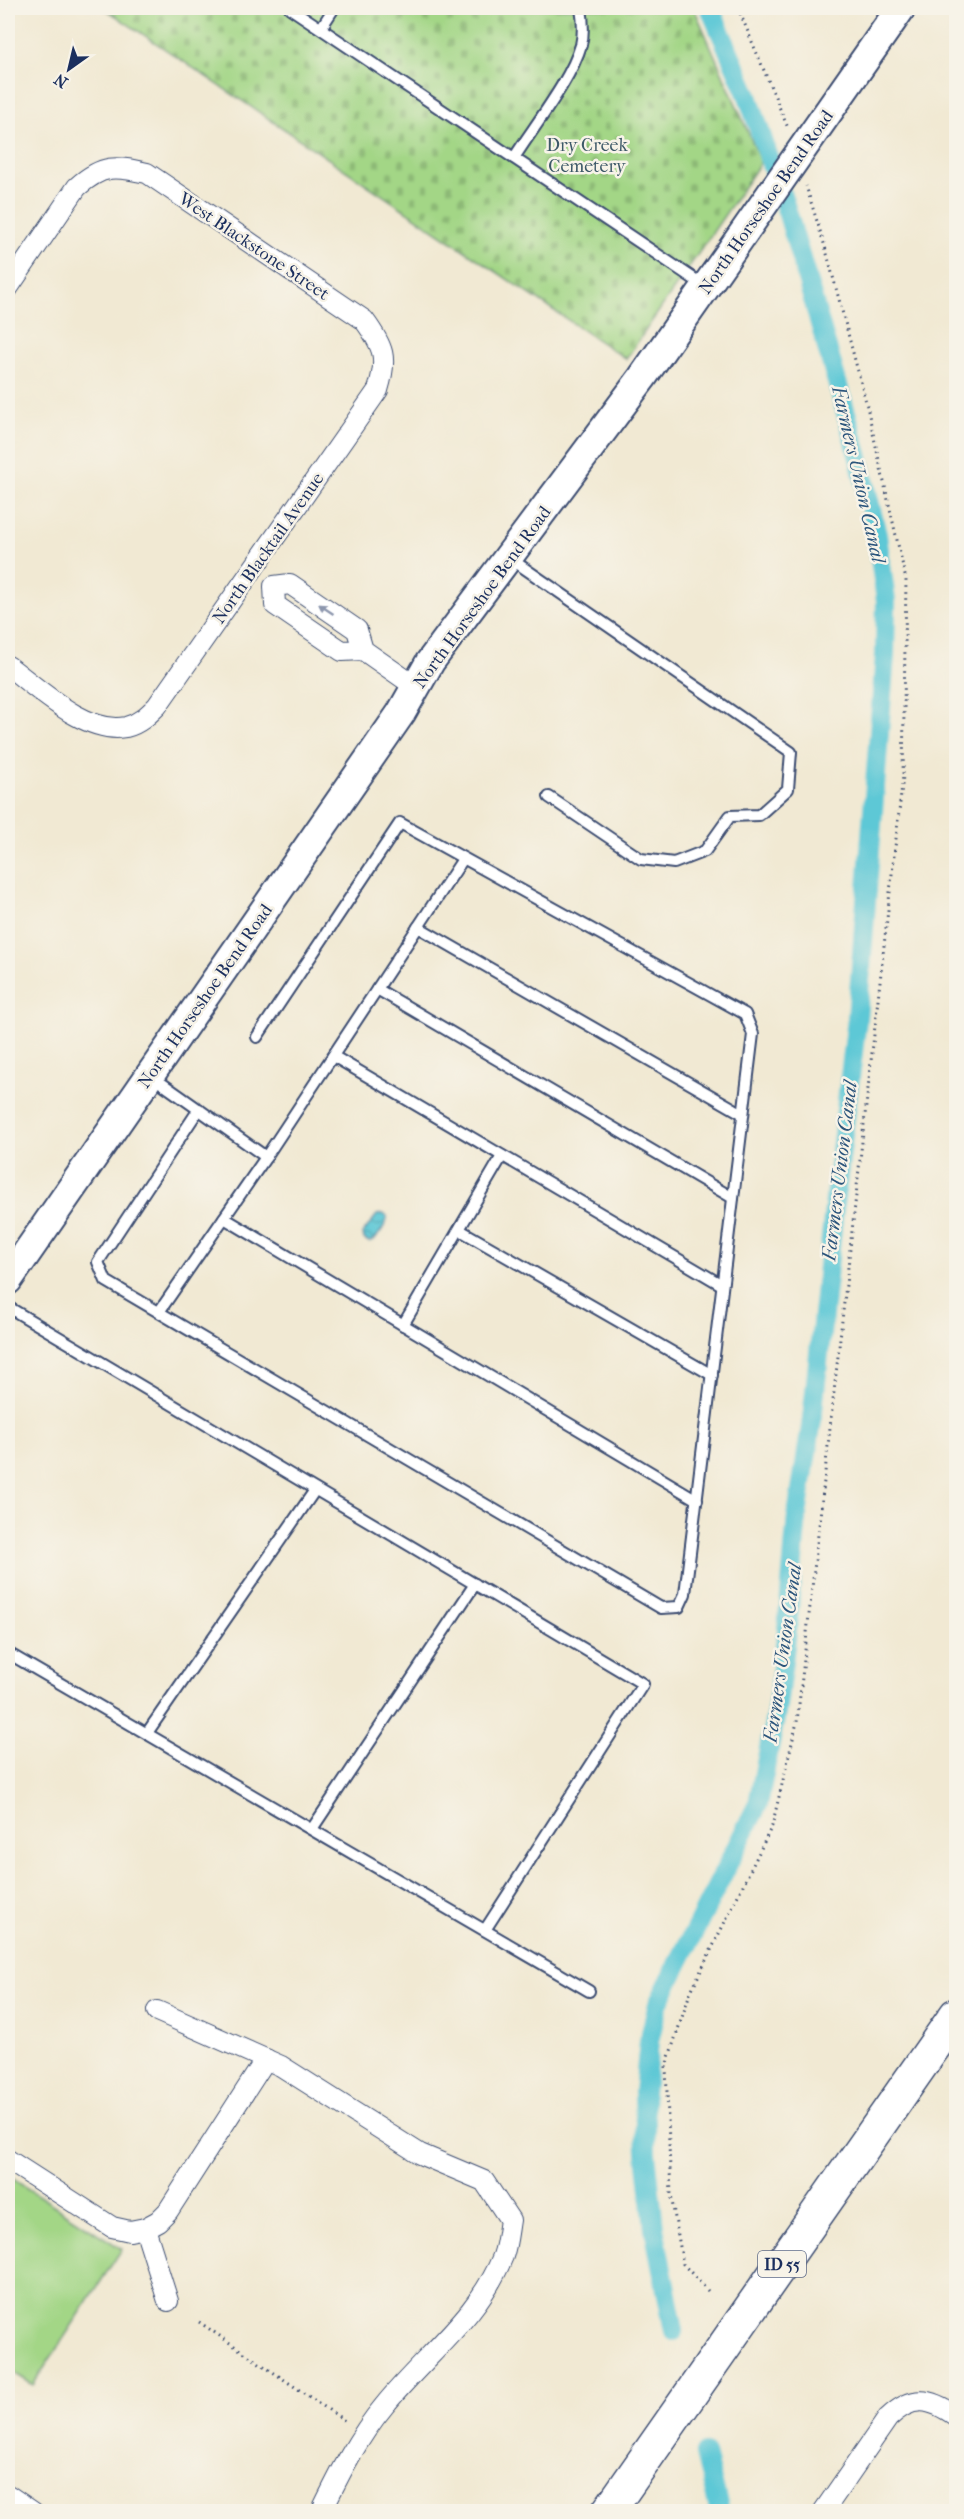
<svg xmlns="http://www.w3.org/2000/svg" width="964" height="2519" font-family="'IM FELL French Canon',serif">
	<style>
		.cemetery { fill: url(#cemetery-stones); stroke: #5f8272; stroke-width: 1.5 }
		.park { fill: #a3d686; stroke: #5f8272; stroke-width: 1.5 }
		.water { fill: url(#water-waves); stroke: #3c7c9a; stroke-width: 1.5 }
		.lines { fill: none; stroke-linecap: round; stroke-linejoin: round }
		.canal { stroke: #5dc8d6; stroke-width: 20 }
		.lane-casing { stroke: #3b4b70; stroke-width: 14 }
		.street-casing { stroke: #3b4b70; stroke-width: 22 }
		.secondary-casing { stroke: #3b4b70; stroke-width: 32 }
		.highway-casing { stroke: #3b4b70; stroke-width: 36 }
		.path { stroke: #3b4b70; stroke-width: 3; stroke-dasharray: 1.5 4.5; stroke-linecap: butt }
		.lane { stroke: #fff; stroke-width: 10 }
		.street { stroke: #fff; stroke-width: 20 }
		.secondary { stroke: #fff; stroke-width: 28 }
		.highway { stroke: #fff; stroke-width: 33 }
		.oneway { fill: #8d97ae }
		.labels { text-anchor: middle; stroke-width: 5; stroke-linejoin: round; paint-order: stroke }
		.shield { fill: #f7f3e8; stroke: #5d6a87; stroke-width: 1.5 }
		.shield-label { font-size: 16px; font-weight: bold; fill: #1b2f5e }
		.park-label { font-size: 18px; fill: #3d5968; stroke: #f7f3e8 }
		.street-label { font-size: 18px; fill: #1b2f5e; stroke: #f7f3e8 }
		.water-label { font-size: 20px; font-style: italic; fill: #2c557c; stroke: #f7f3e8 }
	</style>
	<defs>
		<pattern id="cemetery-stones" width="16" height="16" patternUnits="userSpaceOnUse" patternTransform="scale(1.5)"><rect width="16" height="16" fill="#a3d686"/><path d="M2 7V4a2 2 0 0 1 4 0v3zM10 15v-3a2 2 0 0 1 4 0v3z" fill="#8cb876"/></pattern>
		<pattern id="water-waves" width="16" height="10" patternUnits="userSpaceOnUse" patternTransform="scale(1.5)"><rect width="16" height="10" fill="#5dc8d6"/><path d="M0 5q4-4 8 0t8 0" fill="none" stroke="#4ca3b1"/></pattern>
	</defs>
	<rect width="100%" height="100%" fill="#f7f3e8"/>
	<filter id="ink" filterUnits="userSpaceOnUse"><feTurbulence type="fractalNoise" baseFrequency=".0167" numOctaves="2"/><feDisplacementMap in="SourceGraphic" scale="12" xChannelSelector="R" yChannelSelector="G"/><feConvolveMatrix kernelMatrix="1 2 1 2 8 2 1 2 1" color-interpolation-filters="sRGB"/></filter>
	<filter id="wash" filterUnits="userSpaceOnUse"><feTurbulence type="fractalNoise" baseFrequency=".008" numOctaves="4" result="noise"/><feDisplacementMap in="SourceGraphic" scale="24" xChannelSelector="R" yChannelSelector="G"/><feGaussianBlur stdDeviation="1.35" result="paint"/><feColorMatrix in="noise" values="0 0 0 0 0 0 0 0 0 0 0 0 0 0 0 0 0 1.4 0 .05"/><feComposite in="paint" operator="in"/></filter>
	<g filter="url(#wash)">
		<rect width="100%" height="100%" fill="#f1e9d3"/>
		<path class="cemetery" d="M104,8H694L761,162L626,359Z"/>
		<path class="park" d="M8,2176L122,2249L33,2385L8,2369Z"/>
		<path class="water" d="M383,1214L387,1216C387,1225 377,1239 369,1242L364,1239L363,1233L377,1215Z"/>
		<g class="lines">
			<g class="canal">
				<path d="M674,2331L654,2228L646,2153L644,2093L649,2041L658,2004L758,1804L776,1713L787,1631L797,1515L812,1420L834,1209L857,1019L885,655L886,601L877,535L858,454L788,214L748,96L710,8"/>
				<path d="M705,2454L720,2512"/>
			</g>
		</g>
	</g>
	<g filter="url(#ink)">
		<g class="lines">
			<defs>
				<g id="lane">
					<path d="M290,8L706,287"/>
					<path d="M321,28L334,8"/>
					<path d="M514,158C534,126 571,80 581,45C584,33 583,20 581,8"/>
					<path d="M508,557L791,752L788,789L759,815L730,816L705,851L674,863L641,859L549,797"/>
					<path d="M418,927L743,1114"/>
					<path d="M377,989L733,1198"/>
					<path d="M333,1056L722,1285"/>
					<path d="M150,1075L266,1157L159,1312"/>
					<path d="M199,1109L98,1262L106,1281L661,1608L679,1607L685,1594L753,1034L745,1014L400,823L257,1037"/>
					<path d="M266,1157L463,859"/>
					<path d="M224,1218L697,1500"/>
					<path d="M460,1230L712,1375"/>
					<path d="M8,1307L643,1684L485,1930"/>
					<path d="M403,1325L502,1156"/>
					<path d="M8,1653L589,1991"/>
					<path d="M147,1733L315,1490"/>
					<path d="M312,1829L475,1584"/>
				</g>
				<g id="street">
					<path d="M8,288L77,187C103,164 115,166 147,173L364,320C384,347 388,358 378,390L157,706C148,715 139,724 126,727C86,735 38,688 8,666"/>
					<path d="M363,650L342,651L275,605L274,586L290,584L357,630L363,650L416,687"/>
					<path d="M157,2011L281,2066L420,2154L484,2181L510,2220C508,2232 507,2245 503,2256C479,2317 424,2356 384,2406C358,2437 339,2475 321,2512"/>
					<path d="M8,2160L112,2227L130,2231L145,2228L168,2301"/>
					<path d="M145,2228L158,2221L168,2211L266,2059"/>
					<path d="M8,2495L33,2512"/>
					<path d="M823,2512L888,2418C913,2394 930,2398 956,2416"/>
				</g>
				<path id="secondary" d="M8,1280L401,713L430,662L642,378L901,8"/>
				<path id="highway" d="M608,2512L956,2015"/>
			</defs>
			<use href="#lane" class="lane-casing"/>
			<use href="#street" class="street-casing"/>
			<use href="#secondary" class="secondary-casing"/>
			<use href="#highway" class="highway-casing"/>
			<g class="path">
				<path d="M738,8L788,128"/>
				<path d="M708,2291L683,2264L671,2195L666,2066L690,1993L772,1826L797,1722L903,776L906,580L866,402L826,250L806,186"/>
				<path d="M199,2322L348,2423"/>
			</g>
			<use href="#lane" class="lane"/>
			<use href="#street" class="street"/>
			<use href="#secondary" class="secondary"/>
			<use href="#highway" class="highway"/>
		</g>
		<defs><path id="oneway-solid" d="M-6-.8H1V-3.2L6.5 0L1 3.2V.8H-6Z" transform="scale(1.5)"/></defs>
		<use class="oneway" href="#oneway-solid" transform="translate(326 609) rotate(-146)"/>
	</g>
	<g class="labels">
		<rect class="shield" x="758" y="2251" width="48" height="26" rx="4.5"/>
		<g class="shield-label">
			<text x="782" y="2270">ID 55</text>
		</g>
		<g class="park-label">
			<text x="587" y="151">Dry Creek<tspan x="587" dy="21">Cemetery</tspan></text>
		</g>
		<g class="street-label">
			<text transform="translate(766 202) rotate(-55)" y="6">North Horseshoe Bend Road</text>
			<text transform="translate(254 246) rotate(34)" y="6">West Blackstone Street</text>
			<text transform="translate(268 548) rotate(-55)" y="6">North Blacktail Avenue</text>
			<text transform="translate(482 597) rotate(-54)" y="6">North Horseshoe Bend Road</text>
			<text transform="translate(205 996) rotate(-55)" y="6">North Horseshoe Bend Road</text>
		</g>
		<g class="water-label">
			<text transform="translate(859 474) rotate(77)" y="7">Farmers Union Canal</text>
			<text transform="translate(839 1171) rotate(-83)" y="7">Farmers Union Canal</text>
			<text transform="translate(782 1653) rotate(-82)" y="7">Farmers Union Canal</text>
		</g>
	</g>
	<rect width="964" height="2519" fill="none" stroke="#f7f3e8" stroke-width="30"/>
	<g transform="translate(69 69) rotate(214)" stroke="#f7f3e8" stroke-width="4.5" paint-order="stroke">
	<path d="M0-4.5L10 22L0 15L-10 22Z" fill="#1b2f5e"/>
	<text y="-9" font-size="16" font-weight="bold" text-anchor="middle" fill="#1b2f5e">N</text>
	</g>
</svg>
